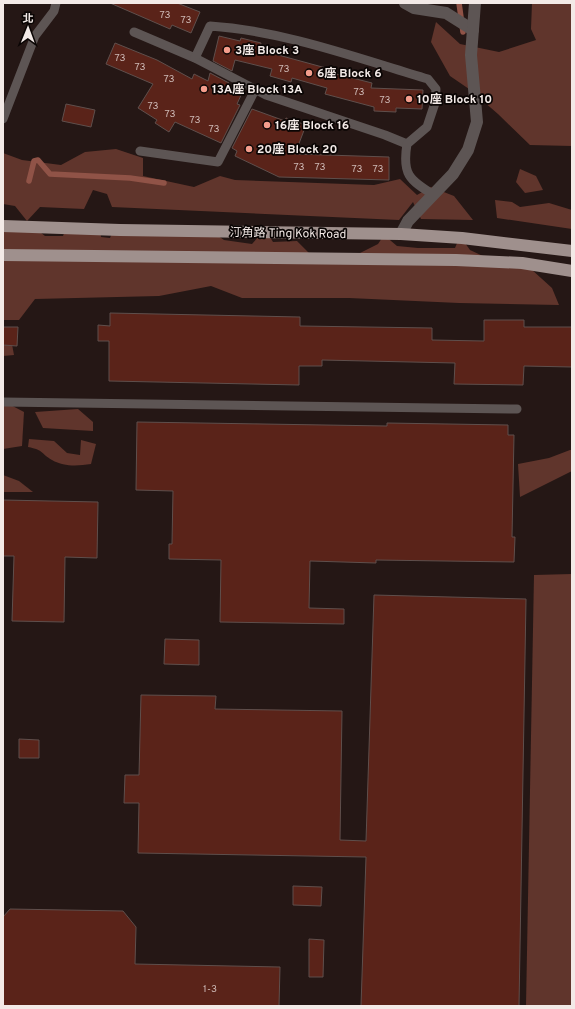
<svg xmlns="http://www.w3.org/2000/svg" width="575" height="1009" font-family="Overpass,'Noto Sans TC',sans-serif">
	<style>
		.green { fill: #60352c }
		.lines { fill: none; stroke-linecap: round; stroke-linejoin: round }
		.stream { stroke: #905347; stroke-width: 5.5 }
		.building { fill: #5a2319; stroke: #5f4f4c }
		.lane { stroke: #5d5554; stroke-width: 9 }
		.street { stroke: #5d5554; stroke-width: 12 }
		.primary { stroke: #9f908d; stroke-width: 12 }
		.poi-dot { fill: #f49d8c; stroke: #0a0504; stroke-width: 1.5 }
		.labels { text-anchor: middle; stroke-width: 3.5; stroke-linejoin: round; paint-order: stroke }
		.number-label { font-size: 10px; fill: #cdb8b4 }
		.poi-label { font-size: 12px; font-weight: bold; fill: #f3eae7; stroke: #0a0504; text-anchor: start }
		.street-label { font-size: 12px; fill: #f3eae7; stroke: #0a0504 }
	</style>
	<rect width="100%" height="100%" fill="#251715"/>
	<g class="green">
		<path d="M532,3H572V146L530,145L498,114L469,89L450,76L431,42L436,22L460,44L499,52L536,40L531,29Z"/>
		<path d="M116,149L143,158V176L194,187L220,176L235,180L374,185L400,179L417,195L431,187L454,196L473,220L421,219L413,202L399,220L112,207L107,194L93,190L84,209L40,207L27,221L15,206L3,204V153L22,160L61,165L85,152Z"/>
		<path d="M520,169L536,176L543,190L525,193L516,182Z"/>
		<path d="M495,200L512,202L520,207L549,203L572,210V229L497,218Z"/>
		<path d="M3,223L31,225L45,236H63L66,228H100L101,237L110,238L114,228L199,237L211,231L224,240L252,244L265,229L273,242L297,241L311,255L344,261L378,244L384,235L397,246L418,248H455L460,236L470,250L498,263L531,269L552,288L559,305L459,303L349,298H242L211,286L159,296L35,299L19,320H3Z"/>
		<path d="M3,336L11,339L14,355L3,356Z"/>
		<path d="M3,401L24,412L22,446L3,449Z"/>
		<path d="M78,409L93,422V431L43,428L35,412Z"/>
		<path d="M29,439L54,441L67,453L80,455L81,440L96,444L91,464C78,466 64,467 52,460C40,453 44,450 28,447Z"/>
		<path d="M570,450H572V471L520,497L518,464L549,458Z"/>
		<path d="M3,475L19,481L33,492H3Z"/>
		<path d="M572,574V1006H526L534,575Z"/>
	</g>
	<g class="lines">
		<g class="stream">
			<path d="M459,3L463,32"/>
			<path d="M29,181L34,161L38,160L50,174L130,178L164,183"/>
		</g>
	</g>
	<g class="building">
		<path d="M110,3H177L200,12L191,33L172,25L170,29Z"/>
		<path d="M219,36L240,41L241,38L261,43L260,50L326,68L325,71L372,83L371,88L423,90L422,109L396,108V112L374,111V107L325,94L327,88L292,78L291,82L270,76L272,69L235,60L232,71L213,61Z"/>
		<path d="M115,43L157,60L192,79L194,74L208,81L210,73L229,83L228,86L242,93L237,104L240,105L221,143L175,122L169,132L155,123L157,120L138,108L153,84L106,64Z"/>
		<path d="M66,104L95,110L91,127L62,121Z"/>
		<path d="M252,109L285,121L286,118L306,125L295,154L389,157V180L279,177L235,156L237,151L232,148Z"/>
		<path d="M110,313L300,317V326L432,328V340L484,341V320H524V327H572V367L524,366L523,385L454,384L455,363L322,360V366H299V385L109,381V341H98V325L110,326Z"/>
		<path d="M3,327H18L17,346L3,345Z"/>
		<path d="M137,422L387,426V423L508,425V435H514L512,537H515L514,562L376,560V563L310,561L309,608L344,609V624L220,622L221,560L169,559V544H172L173,491L136,490Z"/>
		<path d="M3,500L98,502L97,558L65,557L64,622L12,621L14,556H3Z"/>
		<path d="M374,595L526,599L519,1006H361L366,857L138,853L139,803H124L125,775H139L141,695L216,696L215,709L342,711L340,840L366,841Z"/>
		<path d="M165,639L199,640V665L164,664Z"/>
		<path d="M19,739L39,740V758H19Z"/>
		<path d="M293,886L322,887L321,906L293,905Z"/>
		<path d="M10,909L123,911L136,927L135,964L280,967L279,1006H3V917Z"/>
		<path d="M309,939L324,940L323,977H309Z"/>
	</g>
	<g class="lines">
		<g class="lane">
			<path d="M134,32L195,58L266,95L385,135L407,144"/>
			<path d="M195,58L210,26C285,31 357,58 428,79L436,89L435,103L427,127L407,144C402,174 409,180 434,195"/>
			<path d="M3,119L35,36L54,11L56,3"/>
			<path d="M140,151L218,162L255,90"/>
			<path d="M3,402L517,409"/>
		</g>
		<g class="street">
			<path d="M405,3L414,8L446,13L473,30"/>
			<path d="M401,234L408,221L453,174L468,150L477,122L471,55L475,3"/>
		</g>
		<g class="primary">
			<path d="M3,226L120,230L401,234L462,238L572,251"/>
			<path d="M3,255L456,260L522,263L572,271"/>
		</g>
	</g>
	<g class="poi-dot">
		<circle cx="227" cy="50" r="4"/>
		<circle cx="309" cy="73" r="4"/>
		<circle cx="204" cy="89" r="4"/>
		<circle cx="409" cy="99" r="4"/>
		<circle cx="267" cy="125" r="4"/>
		<circle cx="249" cy="149" r="4"/>
	</g>
	<g class="labels">
		<g class="number-label">
			<text x="165" y="18">73</text>
			<text x="186" y="23">73</text>
			<text x="120" y="61">73</text>
			<text x="140" y="70">73</text>
			<text x="284" y="72">73</text>
			<text x="169" y="82">73</text>
			<text x="359" y="95">73</text>
			<text x="385" y="103">73</text>
			<text x="153" y="109">73</text>
			<text x="170" y="117">73</text>
			<text x="195" y="123">73</text>
			<text x="214" y="132">73</text>
			<text x="299" y="170">73</text>
			<text x="320" y="170">73</text>
			<text x="357" y="172">73</text>
			<text x="378" y="172">73</text>
			<text x="210" y="992">1-3</text>
		</g>
		<g class="poi-label">
			<text x="235" y="54">3座 Block 3</text>
			<text x="317" y="77">6座 Block 6</text>
			<text x="212" y="93">13A座 Block 13A</text>
			<text x="417" y="103">10座 Block 10</text>
			<text x="275" y="129">16座 Block 16</text>
			<text x="257" y="153">20座 Block 20</text>
		</g>
		<g class="street-label">
			<text transform="translate(288 233) rotate(1)" y="4">汀角路 Ting Kok Road</text>
		</g>
	</g>
	<rect width="575" height="1009" fill="none" stroke="#f3eae7" stroke-width="8"/>
	<g transform="translate(28 28) rotate(1)" stroke="#0a0504" stroke-width="3" paint-order="stroke">
	<path d="M0-3L7 15L0 10L-7 15Z" fill="#f3eae7"/>
	<text y="-6" font-size="11" font-weight="bold" text-anchor="middle" fill="#f3eae7">北</text>
	</g>
</svg>
